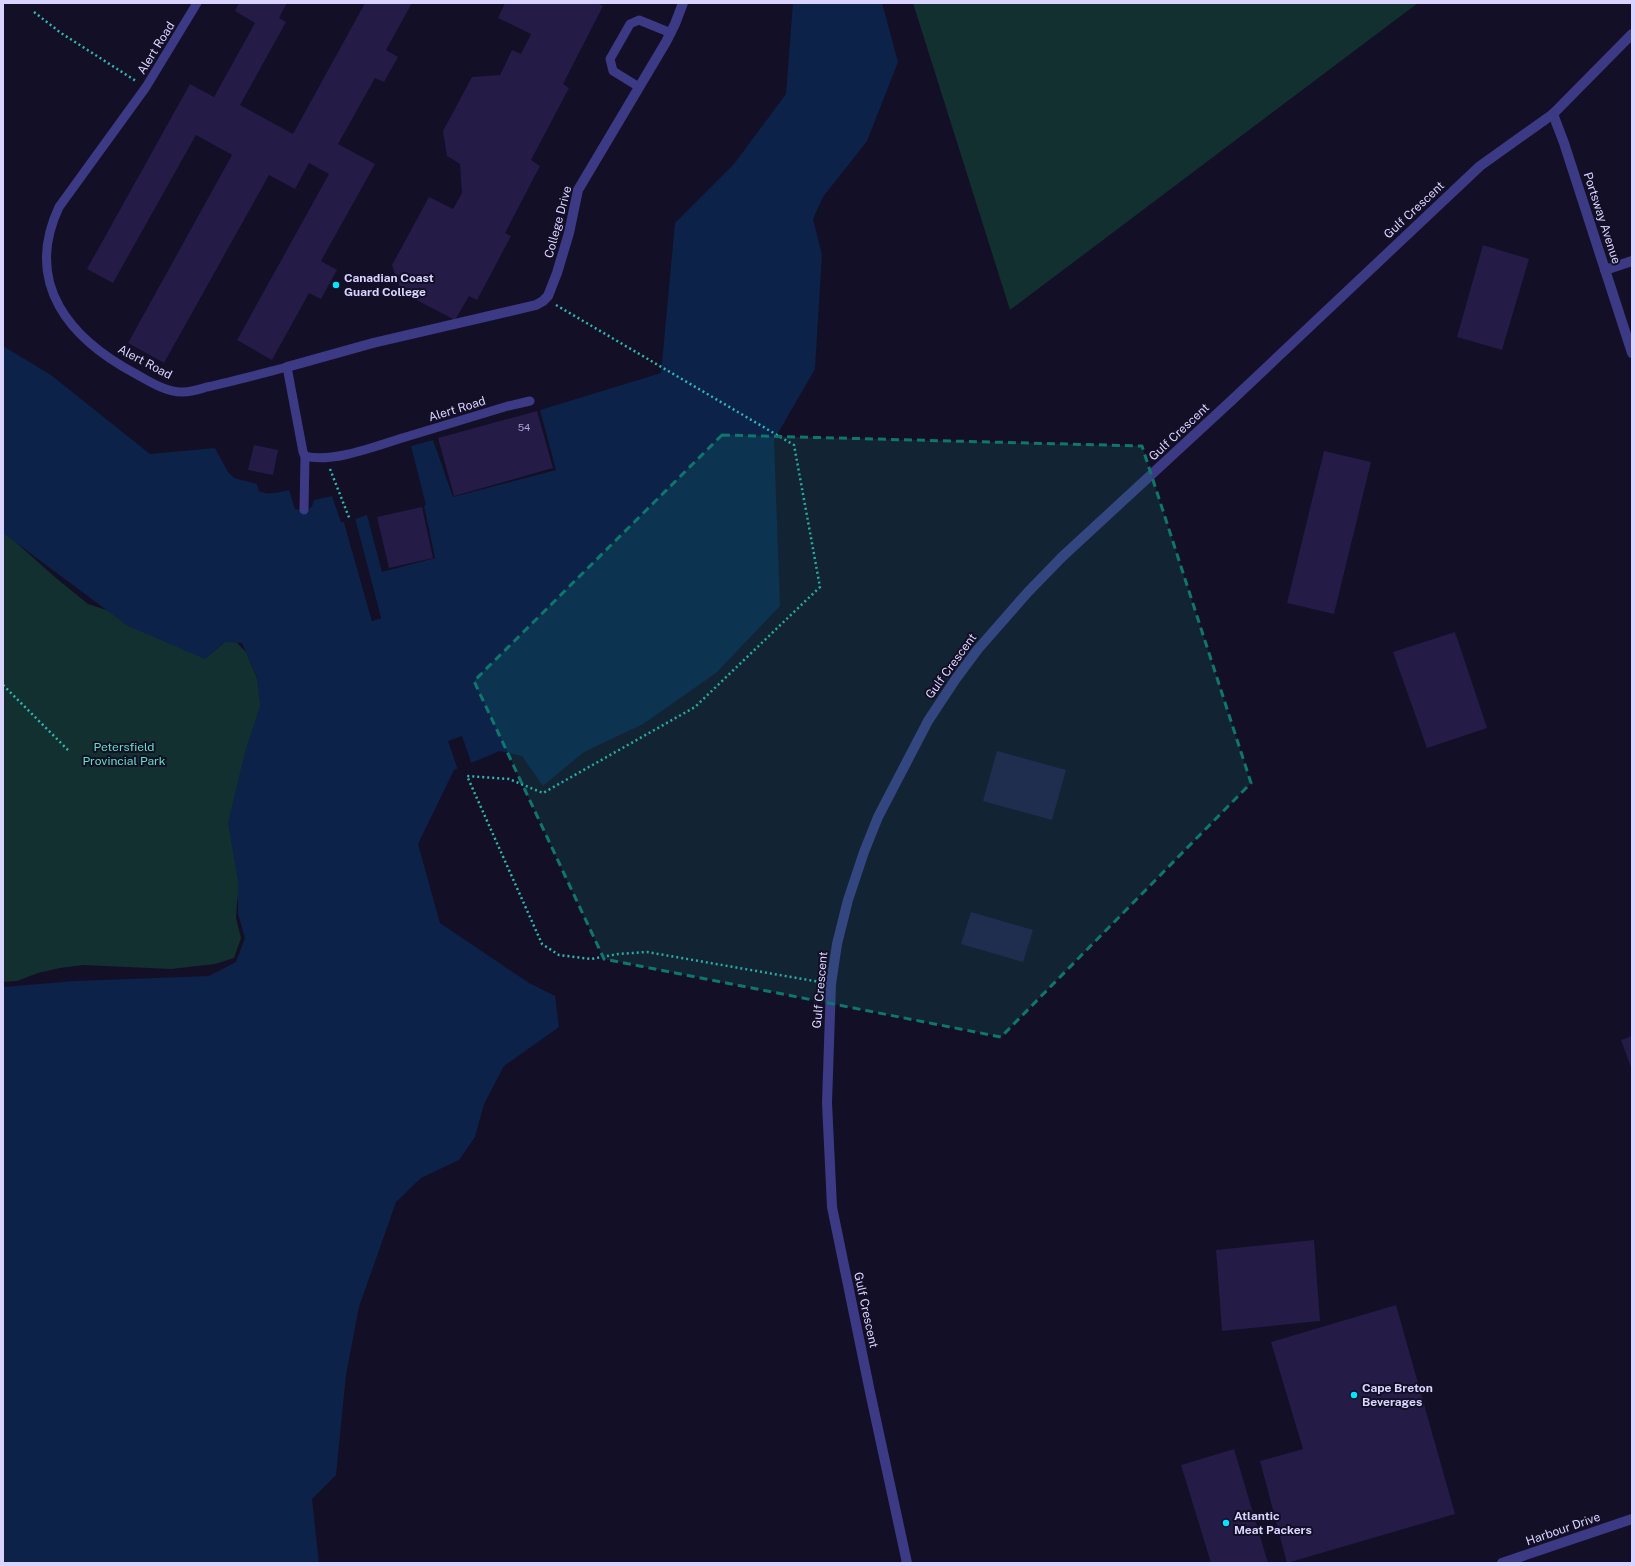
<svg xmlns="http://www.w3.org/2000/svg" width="1635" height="1566" font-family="'Public Sans',sans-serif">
	<rect width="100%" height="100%" fill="#130f26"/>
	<!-- green -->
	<g fill="#12302f">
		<polygon points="913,3 1418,3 1010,310"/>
		<polygon points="3,531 56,578 88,604 137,620 207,657 225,642 236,642 246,652 264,695 237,903 236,918 241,938 234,958 215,964 171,969 83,965 60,968 38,973 17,981 3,982"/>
	</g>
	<!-- water -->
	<path fill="#0c2248" d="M793 3H882L898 62 867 141 823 197 813 219 822 255 815 369 774 440 780 606 716 673 643 724 584 752 543 786 522 756 500 751 454 770 418 844 440 923 529 983 555 996 559 1027 504 1066 484 1104 475 1137 459 1160 421 1178 396 1202 359 1307 346 1375 336 1475 312 1499 319 1563H3V987L75 981 209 976 236 962 245 938 238 914V881L228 823 245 752 260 706 257 678 242 643 225 642 205 659 128 626 3 533V346L51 375 150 454 215 448 228 472 234 478 257 484 259 491C268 496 279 492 289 490L295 509C305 512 312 511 314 500L332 496 341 522H344L372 621 381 618 355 519 367 515 382 572 435 558 424 506 426 505 411 446 433 440 453 497 556 470 540 410 661 373 675 223 734 164 786 94Z"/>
	<!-- pier -->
	<g fill="#130f26">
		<polygon points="355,519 381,618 372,621 344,522 346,521 373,618 379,617 353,520"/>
		<polygon points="462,736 472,765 458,770 448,741"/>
	</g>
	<!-- building -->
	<g fill="#241b47">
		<polygon points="239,3 287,3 279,18 286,22 240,105 293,134 365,3 412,3 386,50 398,57 384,82 375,78 338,144 375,164 321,261 337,270 321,299 309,293 272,360 237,340 329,174 309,163 295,189 269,175 164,363 128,343 232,155 196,135 113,283 87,269 190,84 214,97 255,23 235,11"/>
		<polygon points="505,3 597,3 603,6 563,84 569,88 531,160 540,166 505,233 511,236 477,300 469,296 455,320 401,292 392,265 429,197 453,209 462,193 460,164 447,156 443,131 472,77 500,75 512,50 521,54 531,34 498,18"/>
		<polygon points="1483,245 1529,259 1502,350 1457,337"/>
		<polygon points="537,411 553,468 454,496 438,438"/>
		<polygon points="254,445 278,450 273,475 248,470"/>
		<polygon points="1324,451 1371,462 1334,614 1287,603"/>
		<polygon points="422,507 433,558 389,568 377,517"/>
		<polygon points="1455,632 1487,728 1427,748 1393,652"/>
		<polygon points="997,751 1066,770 1052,820 983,801"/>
		<polygon points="971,912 1033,930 1023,962 961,944"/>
		<polygon points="1632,1036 1632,1070 1621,1040"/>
		<polygon points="1314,1240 1320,1321 1222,1331 1216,1250"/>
		<polygon points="1396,1305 1455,1514 1287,1563 1260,1461 1303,1449 1271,1342"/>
		<polygon points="1234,1449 1268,1563 1211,1563 1181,1465"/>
	</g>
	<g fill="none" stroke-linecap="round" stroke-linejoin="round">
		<!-- path -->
		<g stroke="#2fb8b0" stroke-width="2.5" stroke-dasharray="2 3" stroke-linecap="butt">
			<polyline points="34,12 61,33 136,81"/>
			<polyline points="556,305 794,445 820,587 695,707 543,793 509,779 467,776 542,944 559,955 591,959 618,954 647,952 820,982"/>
			<polyline points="330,469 350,520"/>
			<polyline points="3,685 68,750"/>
		</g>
		<!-- lane -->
		<g stroke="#3d3a85" stroke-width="9">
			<path d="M197 3 146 87 59 207C23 284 70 339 136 374 149 381 167 393 183 392 191 392 200 389 207 387 234 381 260 374 287 367L303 452 305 456C333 464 381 444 409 436 442 426 475 416 508 406L530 401"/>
			<polyline points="639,87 613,71 610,59 630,24 639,20 671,33"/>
			<polyline points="304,510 305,456"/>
		</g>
		<!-- street -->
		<g stroke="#3d3a85" stroke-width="10">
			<polyline points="1553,114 1564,143 1632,353"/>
			<polyline points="1605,270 1632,261"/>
			<polyline points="287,367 373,343 536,305 543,301 548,296 557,273 569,233 578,190 666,42 675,24 683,3"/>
			<polyline points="907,1563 870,1392 832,1207 827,1103 831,984 837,944 848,900 864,852 878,817 928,721 955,680 978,649 1028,592 1062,557 1231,401 1480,166 1553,114 1632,34"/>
			<polyline points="1502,1563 1632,1519"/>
		</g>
	</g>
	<!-- marked area -->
	<path fill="#0f766e" fill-opacity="0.2" stroke="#0f766e" stroke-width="3" stroke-dasharray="8 5" stroke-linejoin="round" d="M722 435 1142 446 1251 783 1001 1037 604 959 474 681Z"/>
	<!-- markers -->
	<g fill="#00e5ff" stroke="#130f26" stroke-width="1.5">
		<circle cx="336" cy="285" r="4"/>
		<circle cx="1354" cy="1395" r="4"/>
		<circle cx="1226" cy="1523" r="4"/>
	</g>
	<g text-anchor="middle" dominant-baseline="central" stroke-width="4" stroke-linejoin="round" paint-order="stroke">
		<!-- number labels -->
		<g font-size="10" fill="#aca6d1">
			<text x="524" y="427">54</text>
		</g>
		<!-- street labels -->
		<g font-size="12" fill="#d9d4ff" stroke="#130f26">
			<text transform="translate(156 48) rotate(-58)">Alert Road</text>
			<text transform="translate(1414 210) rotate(-43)">Gulf Crescent</text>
			<text transform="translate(1602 218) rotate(72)">Portsway Avenue</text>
			<text transform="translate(558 222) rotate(-75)">College Drive</text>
			<text transform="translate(145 362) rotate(28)">Alert Road</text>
			<text transform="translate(457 409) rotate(-17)">Alert Road</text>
			<text transform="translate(1179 432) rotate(-43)">Gulf Crescent</text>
			<text transform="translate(951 666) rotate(-54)">Gulf Crescent</text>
			<text transform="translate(820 990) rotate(-85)">Gulf Crescent</text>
			<text transform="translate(866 1310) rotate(78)">Gulf Crescent</text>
			<text transform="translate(1563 1529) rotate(-19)">Harbour Drive</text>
		</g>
		<!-- poi labels -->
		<g font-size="12" font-weight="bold" fill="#d9d4ff" stroke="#130f26" text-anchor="start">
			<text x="344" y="278">Canadian Coast<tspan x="344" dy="14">Guard College</tspan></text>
			<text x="1362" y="1388">Cape Breton<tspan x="1362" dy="14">Beverages</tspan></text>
			<text x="1234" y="1516">Atlantic<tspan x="1234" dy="14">Meat Packers</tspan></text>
		</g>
		<!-- park labels -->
		<g font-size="12" fill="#5fe0c0" stroke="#130f26">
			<text x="124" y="747">Petersfield<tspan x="124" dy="14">Provincial Park</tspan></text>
		</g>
	</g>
	<!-- border -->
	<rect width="1635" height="1566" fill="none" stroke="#d9d4ff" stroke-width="8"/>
</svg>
